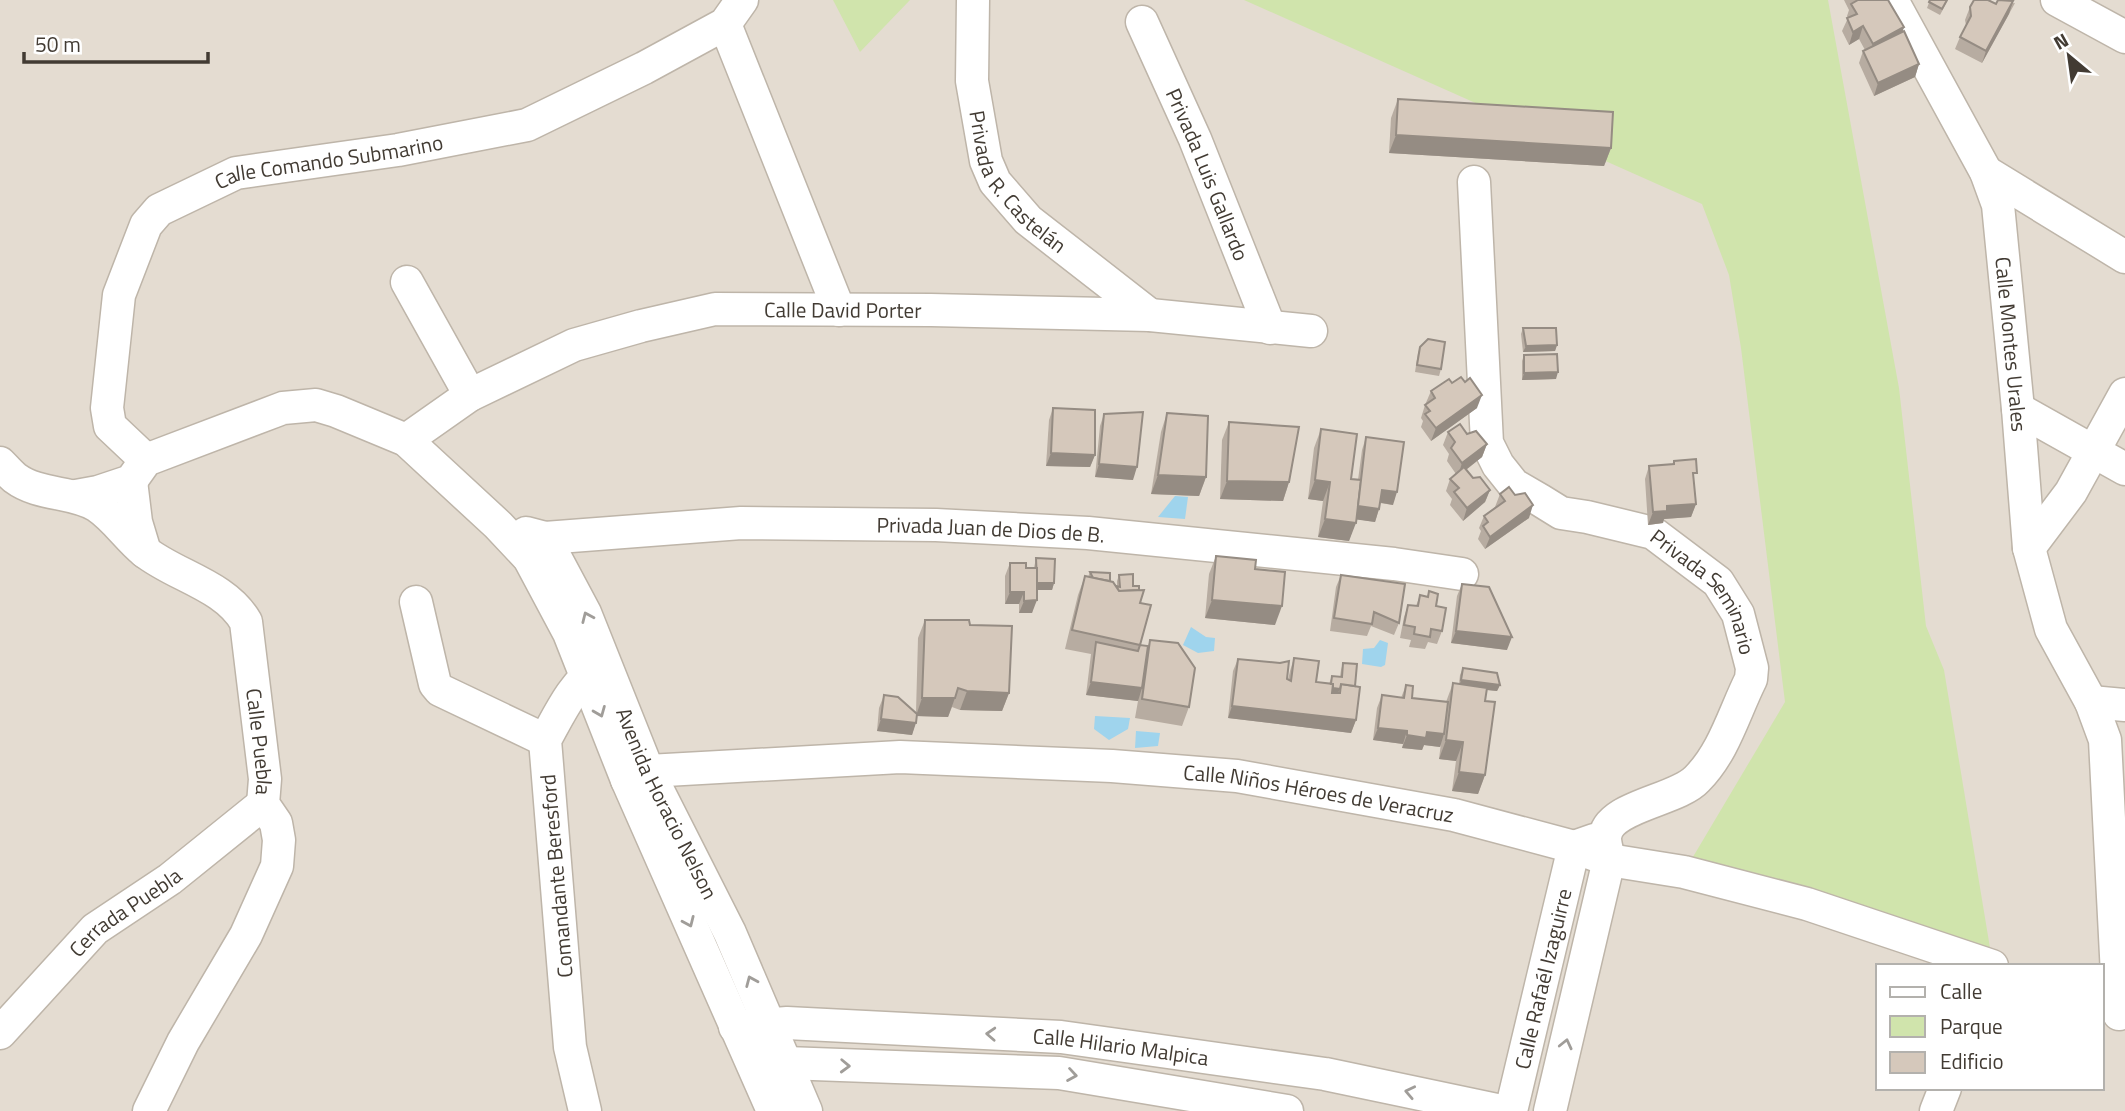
<svg xmlns="http://www.w3.org/2000/svg" width="2125" height="1111" font-family="'Titillium Web',sans-serif">
	<rect width="100%" height="100%" fill="#f1ebe2"/>
	<!-- residential -->
	<path fill="#e4dcd1" fill-rule="evenodd" d="M0 0H2125V1111H0ZM1878 966H2102V1088H1878Z"/>
	<!-- green -->
	<g fill="#d0e4ac">
		<polygon points="833,0 910,0 860,52"/>
		<polygon points="1244,0 1828,0 1899,388 1926,626 1944,670 1993,966 1684,872 1785,702 1741,348 1729,275 1702,204"/>
	</g>
	<!-- water -->
	<g fill="#9fd4ed">
		<polygon points="1175,496 1188,497 1185,519 1158,517"/>
		<polygon points="1191,627 1206,637 1215,638 1214,651 1198,653 1183,645"/>
		<polygon points="1380,640 1388,643 1385,665 1381,667 1362,664 1363,649 1374,648"/>
		<polygon points="1095,716 1130,718 1128,729 1109,740 1094,729"/>
		<polygon points="1136,731 1160,733 1158,746 1135,748"/>
	</g>
	<g fill="none" stroke-linecap="round" stroke-linejoin="round">
		<defs>
			<g id="minor">
				<path id="s1" d="M973 0 972 81 986 161 995 182 1028 220 1150 315"/>
				<path id="s2" d="M1892 0 1986 172 1998 205 2018 409 2029 548 2051 629 2091 702 2105 740 2119 1014"/>
				<polyline points="2057,0 2125,37"/>
				<path id="s3" d="M1142 22 1195 139 1270 328"/>
				<polyline points="725,24 839,310"/>
				<polyline points="1986,172 2125,257"/>
				<path id="s4" d="M1474 182 1487 443 1498 465 1514 485 1540 500 1561 513 1587 517 1653 533 1718 582 1738 614 1752 668 1751 679C1734 713 1724 752 1697 779 1677 801 1606 806 1605 838 1605 845 1608 853 1609 860L1550 1111"/>
				<polyline points="407,282 470,395"/>
				<polyline points="2018,409 2125,469"/>
				<path id="s5" d="M406 440 470 395 574 345 641 326 715 309 931 310 1150 315 1311 331"/>
				<path id="s6" d="M146 460 110 426 107 408 119 295 146 225 159 210 236 173 398 150 527 125 644 68 725 24 742 0"/>
				<path id="s7" d="M0 463C5 468 10 474 15 478 39 496 73 491 97 506 115 518 128 538 144 551 175 576 225 585 246 622L265 779 263 804 276 823 279 840 277 866 246 935 183 1042 149 1111"/>
				<polyline points="131,481 136,522 145,552"/>
				<polyline points="76,496 98,492 131,481 146,460 283,408 316,405 336,411 406,440 498,525 529,558 569,633 627,780 773,1111"/>
				<path id="s8" d="M526 533 545 538 585 613 648 771 730 933 806 1111"/>
				<polyline points="2029,548 2071,492 2125,394"/>
				<path id="s9" d="M529 558 545 538 741 523 936 525 1088 533 1394 564 1462 574"/>
				<polyline points="416,602 435,684 440,690 545,740"/>
				<polyline points="2091,702 2125,705"/>
				<path id="s10" d="M627 780 648 771 900 757 1112 766 1237 776 1454 815 1574 847 1609 860 1684 872 1807 904 1992 966"/>
				<path id="s11" d="M735 1027 787 1023 1061 1037 1325 1074 1501 1111"/>
				<path id="s12" d="M0 1033 95 929 170 879 263 804"/>
				<polyline points="768,1065 786,1063 1059,1073 1287,1111"/>
				<path d="M585 1111 570 1047 545 740C559 715 573 683 598 668"/>
				<path id="s13" d="M1511 1111 1574 847 1594 840"/>
				<polyline points="1936,1111 1945,1088"/>
			</g>
		</defs>
		<!-- minor casing -->
		<use href="#minor" stroke="#beb5a9" stroke-width="35"/>
		<!-- minor -->
		<use href="#minor" stroke="#fff" stroke-width="32"/>
	</g>
	<!-- wall -->
	<g fill="#b7aca1">
		<polygon points="1844,0 1888,0 1904,27 1902,32 1919,64 1915,77 1874,96 1859,63 1863,51 1865,50 1859,39 1849,45 1842,31 1848,18 1847,16 1849,10"/>
		<polygon points="1930,0 1948,0 1940,15 1927,8"/>
		<polygon points="2015,3 1982,63 1955,49 1960,37 1966,25 1965,20 1970,7"/>
		<polygon points="1398,99 1611,148 1604,166 1389,153 1391,118"/>
		<polygon points="1523,328 1557,345 1555,351 1523,352 1521,334"/>
		<polygon points="1420,347 1441,369 1439,376 1415,372 1418,353"/>
		<polygon points="1524,355 1556,379 1522,380 1522,361"/>
		<polygon points="1452,383 1477,408 1431,441 1421,427 1423,421 1421,418 1425,405 1431,391"/>
		<polygon points="1053,408 1095,455 1090,467 1046,466 1049,420"/>
		<polygon points="1167,413 1206,477 1199,496 1151,494 1161,432"/>
		<polygon points="1104,414 1133,480 1095,477 1100,426"/>
		<polygon points="1229,422 1289,482 1283,501 1220,499 1222,440"/>
		<polygon points="1321,429 1351,479 1358,480 1362,450 1366,437 1393,505 1380,503 1379,509 1375,522 1356,519 1349,541 1318,537 1323,501 1308,499 1314,448"/>
		<polygon points="1448,432 1467,434 1487,444 1482,457 1466,470 1473,478 1490,490 1485,502 1463,521 1450,505 1452,499 1446,491 1450,479 1456,474 1447,461 1449,454 1443,445"/>
		<polygon points="1674,461 1694,482 1696,504 1691,517 1664,519 1663,523 1648,525 1645,479 1649,466 1672,464"/>
		<polygon points="1500,494 1529,518 1485,549 1478,539 1481,531 1479,528 1484,516 1495,507"/>
		<polygon points="1216,556 1275,625 1205,618 1209,574"/>
		<polygon points="1036,558 1054,583 1052,590 1037,590 1032,613 1019,613 1019,604 1005,604 1005,576 1010,563 1026,568 1034,568"/>
		<polygon points="1090,572 1117,586 1117,581 1119,575 1133,586 1140,603 1140,645 1148,646 1150,640 1189,707 1182,726 1135,718 1138,701 1086,695 1091,654 1065,649 1078,595 1085,576 1088,577"/>
		<polygon points="1341,575 1399,623 1394,635 1371,626 1367,636 1330,631 1336,587"/>
		<polygon points="1462,584 1507,650 1451,643 1457,596"/>
		<polygon points="1429,591 1436,606 1442,631 1437,644 1428,642 1425,649 1409,647 1411,640 1400,638 1404,617 1408,605 1416,606 1420,595 1427,597"/>
		<polygon points="925,620 970,625 1009,693 1002,711 960,710 952,707 948,717 917,716 912,735 877,731 879,708 884,695 916,712 918,638"/>
		<polygon points="1294,658 1316,682 1329,684 1332,676 1340,677 1341,670 1343,663 1355,686 1356,720 1351,733 1228,718 1233,671 1238,659 1288,680 1290,671"/>
		<polygon points="1463,668 1500,685 1497,691 1487,690 1485,701 1485,775 1478,794 1452,791 1456,761 1439,759 1441,743 1440,747 1424,745 1422,750 1402,748 1403,744 1373,740 1377,708 1382,695 1401,698 1406,685 1412,698 1446,702 1453,683 1459,684 1460,675"/>
	</g>
	<!-- shaded-wall -->
	<g fill="#958c83">
		<polygon points="2013,1 2009,14 1982,63 1986,51"/>
		<polygon points="1863,26 1859,39 1849,45 1853,32"/>
		<polygon points="1904,27 1900,40 1868,57 1873,44"/>
		<polygon points="1919,64 1915,77 1874,96 1878,83"/>
		<polygon points="1396,135 1611,148 1604,166 1389,153"/>
		<polygon points="1557,345 1555,351 1523,352 1526,346"/>
		<polygon points="1558,372 1556,379 1522,380 1524,373"/>
		<polygon points="1482,395 1477,408 1431,441 1436,428"/>
		<polygon points="1487,444 1482,457 1458,476 1462,463"/>
		<polygon points="1051,453 1095,455 1090,467 1046,466"/>
		<polygon points="1099,464 1137,467 1133,480 1095,477"/>
		<polygon points="1158,475 1206,477 1199,496 1151,494"/>
		<polygon points="1315,480 1330,482 1323,501 1308,499"/>
		<polygon points="1227,481 1289,482 1283,501 1220,499"/>
		<polygon points="1382,490 1397,492 1393,505 1377,502"/>
		<polygon points="1490,490 1485,502 1463,521 1467,508"/>
		<polygon points="1696,504 1691,517 1664,519 1663,523 1648,525 1653,512 1667,506"/>
		<polygon points="1533,505 1529,518 1485,549 1490,537"/>
		<polygon points="1357,506 1379,509 1375,522 1353,519"/>
		<polygon points="1325,519 1356,523 1349,541 1318,537"/>
		<polygon points="1036,583 1054,583 1052,590 1034,590"/>
		<polygon points="1010,592 1024,592 1019,604 1005,604"/>
		<polygon points="1037,600 1032,613 1019,613 1024,601"/>
		<polygon points="1212,600 1282,606 1275,625 1205,618"/>
		<polygon points="1456,631 1512,637 1507,650 1451,643"/>
		<polygon points="1461,680 1500,685 1497,691 1459,687"/>
		<polygon points="1091,682 1142,688 1138,701 1086,695"/>
		<polygon points="1331,688 1340,689 1337,695 1328,694"/>
		<polygon points="967,691 1009,693 1002,711 960,710"/>
		<polygon points="922,698 955,698 948,717 916,716"/>
		<polygon points="1232,706 1356,720 1351,733 1228,718"/>
		<polygon points="881,719 916,723 912,735 877,731"/>
		<polygon points="1378,728 1407,731 1403,744 1373,740"/>
		<polygon points="1427,732 1444,734 1440,747 1424,745 1422,750 1402,748 1407,735"/>
		<polygon points="1446,740 1463,742 1456,761 1439,759"/>
		<polygon points="1459,772 1485,775 1478,794 1452,791"/>
	</g>
	<!-- building -->
	<g fill="#d5c8bb" stroke="#958c83" stroke-width="2">
		<polygon points="1858,0 1888,0 1904,27 1873,44 1863,26 1853,32 1847,18 1857,14 1851,4"/>
		<polygon points="1930,0 1947,0 1942,9 1929,2"/>
		<polygon points="1974,0 1988,0 1996,4 1998,0 2013,1 1986,51 1960,37 1971,16 1970,7"/>
		<polygon points="1904,31 1919,64 1878,83 1863,51"/>
		<polygon points="1398,99 1613,112 1611,148 1396,135"/>
		<polygon points="1523,328 1556,328 1557,345 1526,346"/>
		<polygon points="1428,339 1445,342 1441,369 1417,365 1420,347"/>
		<polygon points="1557,354 1558,372 1524,373 1524,355"/>
		<polygon points="1461,377 1465,382 1470,378 1482,395 1436,428 1425,414 1430,411 1425,405 1435,398 1431,391 1449,379 1452,383"/>
		<polygon points="1053,408 1095,410 1095,455 1051,453"/>
		<polygon points="1143,412 1137,467 1099,464 1104,414"/>
		<polygon points="1167,413 1208,416 1206,477 1158,475"/>
		<polygon points="1229,422 1299,427 1289,482 1227,481"/>
		<polygon points="1460,424 1467,434 1476,431 1487,444 1462,463 1451,448 1455,442 1448,432"/>
		<polygon points="1321,429 1357,434 1351,479 1361,480 1356,523 1325,519 1330,482 1315,480"/>
		<polygon points="1366,437 1404,442 1397,492 1382,490 1379,509 1358,506"/>
		<polygon points="1696,459 1697,473 1693,473 1696,504 1667,506 1667,511 1653,512 1649,466 1674,464 1674,461"/>
		<polygon points="1464,467 1473,478 1480,477 1490,490 1467,508 1454,492 1459,488 1450,479"/>
		<polygon points="1509,487 1515,495 1525,493 1533,505 1490,537 1483,526 1488,522 1484,516 1505,501 1500,494"/>
		<polygon points="1216,556 1256,560 1255,569 1285,572 1282,606 1212,600"/>
		<polygon points="1036,558 1055,559 1054,583 1037,583"/>
		<polygon points="1010,563 1026,563 1026,568 1037,568 1037,600 1024,601 1024,592 1010,592"/>
		<polygon points="1090,572 1110,573 1110,581 1093,578"/>
		<polygon points="1133,574 1133,586 1139,586 1139,590 1119,591 1116,586 1120,587 1119,575"/>
		<polygon points="1341,575 1405,584 1399,623 1374,612 1372,624 1334,618"/>
		<polygon points="1085,576 1113,582 1119,591 1144,590 1140,603 1151,605 1140,645 1072,630"/>
		<polygon points="1462,584 1489,587 1512,637 1456,631"/>
		<polygon points="1429,591 1438,594 1436,606 1446,608 1442,631 1431,629 1430,637 1414,634 1415,627 1404,625 1408,605 1418,606 1420,595 1428,597"/>
		<polygon points="925,620 969,620 970,625 1012,626 1009,693 967,691 958,688 955,698 922,698"/>
		<polygon points="1150,640 1178,643 1195,668 1189,707 1142,699"/>
		<polygon points="1096,642 1138,651 1140,645 1148,646 1142,688 1091,682"/>
		<polygon points="1294,658 1319,661 1316,682 1333,684 1332,693 1340,693 1341,684 1360,687 1356,720 1232,706 1238,659 1280,663 1289,661 1287,679 1291,681"/>
		<polygon points="1343,663 1357,664 1355,686 1341,684 1340,689 1333,688 1333,684 1331,684 1332,676 1342,677"/>
		<polygon points="1463,668 1497,673 1500,685 1461,680"/>
		<polygon points="1453,683 1487,688 1485,701 1495,702 1485,775 1459,772 1463,742 1446,740"/>
		<polygon points="1406,685 1413,686 1412,698 1448,702 1444,734 1427,732 1426,738 1407,735 1407,731 1378,728 1382,695 1404,698"/>
		<polygon points="884,695 898,697 917,714 916,723 881,719"/>
	</g>
	<!-- one-way arrows -->
	<defs><path id="oneway-chevron" d="M-2-3.5L2.5 0L-2 3.5" fill="none" stroke-width="1.6" stroke-linecap="round" stroke-linejoin="round" transform="scale(1.75)"/></defs>
	<g stroke="#a09d99">
		<use href="#oneway-chevron" transform="translate(587 617) rotate(-114)"/>
		<use href="#oneway-chevron" transform="translate(600 712) rotate(68)"/>
		<use href="#oneway-chevron" transform="translate(689 922) rotate(66)"/>
		<use href="#oneway-chevron" transform="translate(751 981) rotate(-113)"/>
		<use href="#oneway-chevron" transform="translate(991 1034) rotate(-177)"/>
		<use href="#oneway-chevron" transform="translate(1566 1044) rotate(-77)"/>
		<use href="#oneway-chevron" transform="translate(845 1066) rotate(2)"/>
		<use href="#oneway-chevron" transform="translate(1072 1075) rotate(9)"/>
		<use href="#oneway-chevron" transform="translate(1410 1092) rotate(-168)"/>
	</g>
	<g text-anchor="middle" dominant-baseline="central" stroke-width="5" stroke-linejoin="round" paint-order="stroke">
		<!-- street labels -->
		<g font-size="21" fill="#423b33" stroke="#fff">
			<text stroke="none"><textPath href="#s6" startOffset="455">Calle Comando Submarino</textPath></text>
			<text stroke="none"><textPath href="#s3" startOffset="166">Privada Luis Gallardo</textPath></text>
			<text stroke="none"><textPath href="#s1" startOffset="196">Privada R. Castelán</textPath></text>
			<text stroke="none"><textPath href="#s5" startOffset="467">Calle David Porter</textPath></text>
			<text stroke="none"><textPath href="#s2" startOffset="371">Calle Montes Urales</textPath></text>
			<text stroke="none"><textPath href="#s9" startOffset="472">Privada Juan de Dios de B.</textPath></text>
			<text stroke="none"><textPath href="#s4" startOffset="541">Privada Seminario</textPath></text>
			<text stroke="none"><textPath href="#s7" startOffset="420">Calle Puebla</textPath></text>
			<text stroke="none"><textPath href="#s10" startOffset="696">Calle Niños Héroes de Veracruz</textPath></text>
			<text stroke="none"><textPath href="#s8" startOffset="312">Avenida Horacio Nelson</textPath></text>
			<text transform="translate(556 876) rotate(-95)">Comandante Beresford</text>
			<text stroke="none"><textPath href="#s12" startOffset="175">Cerrada Puebla</textPath></text>
			<text stroke="none"><textPath href="#s13" startOffset="136">Calle Rafaél Izaguirre</textPath></text>
			<text stroke="none"><textPath href="#s11" startOffset="387">Calle Hilario Malpica</textPath></text>
		</g>
	</g>
	<!-- legend -->
	<rect x="1876" y="964" width="228" height="126" fill="#ffffff" stroke="#b3b1ad" stroke-width="2"/>
	<rect x="1890" y="987" width="35" height="10" fill="#ffffff" stroke="#b3b1ad" stroke-width="2"/>
	<text x="1940" y="999" font-size="21" fill="#423b33">Calle</text>
	<rect x="1890" y="1016" width="35" height="21" fill="#d0e4ac" stroke="#b3b1ad" stroke-width="2"/>
	<text x="1940" y="1034" font-size="21" fill="#423b33">Parque</text>
	<rect x="1890" y="1052" width="35" height="21" fill="#d5c8bb" stroke="#b3b1ad" stroke-width="2"/>
	<text x="1940" y="1069" font-size="21" fill="#423b33">Edificio</text>
	<!-- north arrow -->
	<g transform="translate(2069 56) rotate(331)" stroke="#ffffff" stroke-width="5" paint-order="stroke">
	<path d="M0-5L12 26L0 18L-12 26Z" fill="#423b33"/>
	<text y="-10" font-size="19" font-weight="bold" text-anchor="middle" fill="#423b33">N</text>
	</g>
	<!-- scale -->
	<path d="M24 52v10h184v-10" fill="none" stroke="#423b33" stroke-width="3.5"/>
	<text x="35" y="52" font-size="21" fill="#423b33" stroke="#ffffff" stroke-width="5" paint-order="stroke">50 m</text>
</svg>
